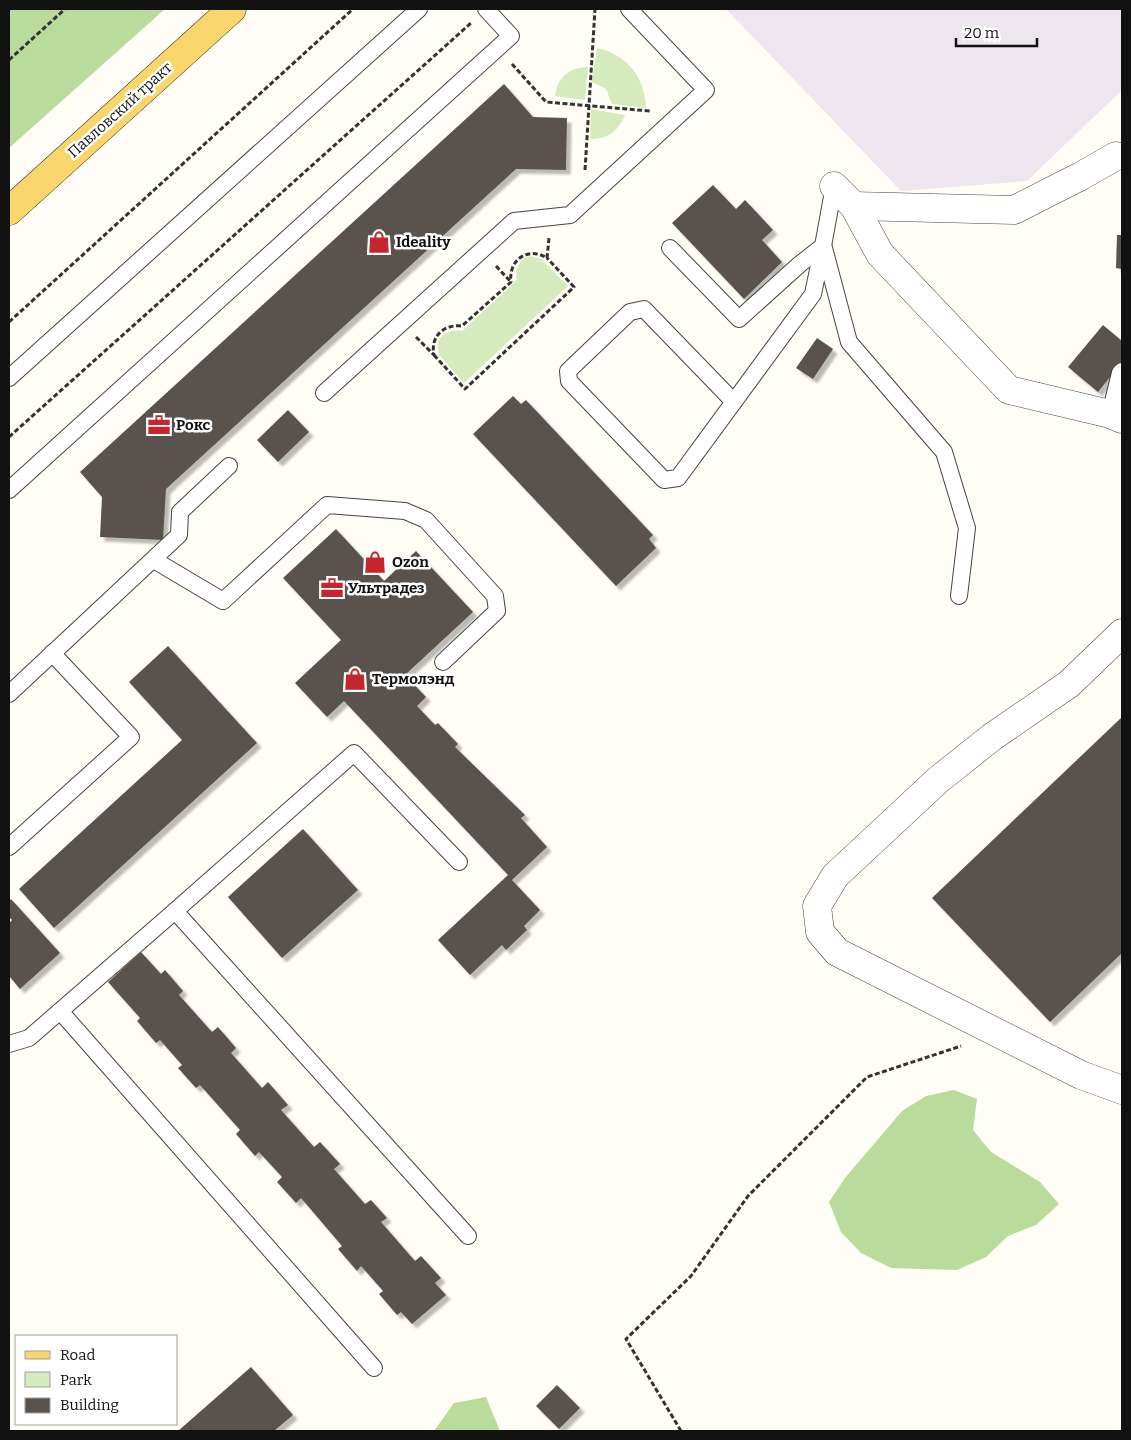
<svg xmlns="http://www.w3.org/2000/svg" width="1131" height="1440" font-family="Bitter,serif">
	<defs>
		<filter id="shadow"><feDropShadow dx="4.5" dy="4.5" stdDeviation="1" flood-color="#0004"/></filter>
	</defs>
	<rect width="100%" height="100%" fill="#fffdf5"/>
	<!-- industrial -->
	<polygon fill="#eee6ef" points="726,9 1122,9 1122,90 1027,181 901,191"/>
	<!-- green -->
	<g fill="#d5ebbd">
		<path d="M597 48C628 55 645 78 646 108L612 104 606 89 592 82Z"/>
		<path d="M588 67 585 100 555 96C557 78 569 67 588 67Z"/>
		<path d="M591 109 625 115C619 130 607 140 590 139Z"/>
		<path d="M531 256 541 259 568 286 464 383 440 356C432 339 446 328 462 331L517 280C514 268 519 259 531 256Z"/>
	</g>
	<!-- forest -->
	<g fill="#b9dc9c">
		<polygon points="9,9 165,9 9,148"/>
		<polygon points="954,1090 977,1099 973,1130 991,1152 1040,1182 1059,1204 1036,1225 1008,1236 986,1257 957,1270 891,1268 861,1253 841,1232 829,1202 845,1178 902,1111 926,1096"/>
		<polygon points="486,1397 500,1431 434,1431 454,1403"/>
	</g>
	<!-- building -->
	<g fill="#5a524d" filter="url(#shadow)">
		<polygon points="504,84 533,117 567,118 566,170 516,169 166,489 163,540 100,537 102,497 80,472"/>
		<polygon points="713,185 736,209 745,200 773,230 762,240 782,262 744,299 672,223"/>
		<polygon points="1117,235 1122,235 1122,269 1116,268"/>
		<polygon points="1103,325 1122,341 1122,362 1098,392 1068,367"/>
		<polygon points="817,338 833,349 813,379 796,368"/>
		<polygon points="513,396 521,404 526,400 653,535 649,539 656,548 616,586 473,434"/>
		<polygon points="288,410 309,432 278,462 257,440"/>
		<polygon points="336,529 384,581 416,551 473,612 405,675 426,697 417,706 435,725 438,723 458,744 455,747 525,815 521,818 547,847 512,880 540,910 524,926 527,930 506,950 502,945 470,975 438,940 508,875 344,701 327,717 295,683 341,640 283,578"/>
		<polygon points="168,646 257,743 54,928 19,889 182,740 129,682"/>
		<polygon points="1122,717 1122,953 1050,1022 932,898"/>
		<polygon points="303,829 358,890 282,958 228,897"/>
		<polygon points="11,899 60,953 20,989 9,976 9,923 12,920 9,917 9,901"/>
		<polygon points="141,952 161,974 165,970 183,991 179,995 212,1032 218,1027 236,1048 231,1053 262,1088 268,1082 288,1105 281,1110 314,1147 320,1142 340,1164 334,1169 365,1204 371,1200 387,1218 381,1222 415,1261 421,1256 441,1278 435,1283 446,1295 412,1324 401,1312 397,1315 379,1294 383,1291 361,1266 357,1271 338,1249 342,1246 301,1198 296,1203 277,1182 282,1177 259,1152 255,1156 236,1134 240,1130 200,1085 196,1088 178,1068 182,1065 160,1040 156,1043 137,1021 140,1018 108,982"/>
		<polygon points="251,1367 293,1415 274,1431 178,1431"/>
		<polygon points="557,1385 580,1408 559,1429 536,1406"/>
	</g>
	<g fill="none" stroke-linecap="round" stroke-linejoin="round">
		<defs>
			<g id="service">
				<polyline points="670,248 739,319 800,264 823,246 834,186"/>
				<polyline points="824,248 849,342 944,452 967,528 959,596"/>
				<polyline points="9,378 419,9"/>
				<polyline points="324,393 514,221 570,215 706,90 629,9"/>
				<polyline points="734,402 644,309 630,312 568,371 569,381 664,480 678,478 813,294 823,246"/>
				<polyline points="1110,414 1120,373 1122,371"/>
				<polyline points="9,490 511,36 486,9"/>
				<polyline points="154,560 223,601 327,505 405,511 426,520 495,596 497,611 443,662"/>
				<polyline points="9,694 179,535 180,512 229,466"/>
				<polyline points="9,847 131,737 52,653"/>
				<polyline points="175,911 354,753 459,862"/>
				<polyline points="60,1011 374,1368"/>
				<polyline points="9,1044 29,1038 175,911 468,1236"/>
			</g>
			<g id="minor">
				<polyline points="834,186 854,206 880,254 1009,390 1110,414 1122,419"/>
				<polyline points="854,206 1014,210 1081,176 1116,156"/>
				<polyline points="1122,633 1069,684 992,737 938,780 835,876 817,906 820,932 837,952 1081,1075 1122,1090"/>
			</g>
			<polyline id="primary" points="9,211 232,9"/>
		</defs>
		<!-- service casing -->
		<use href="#service" stroke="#444" stroke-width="18"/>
		<!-- minor casing -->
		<use href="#minor" stroke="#444" stroke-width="29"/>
		<!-- primary casing -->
		<use href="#primary" stroke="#222" stroke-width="29"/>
		<!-- path -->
		<g stroke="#333" stroke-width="3" stroke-dasharray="5 2.5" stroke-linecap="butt">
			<polyline points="9,60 65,9"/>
			<polyline points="512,64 546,102 650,111"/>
			<polyline points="585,170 595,9"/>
			<polyline points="496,266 511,282"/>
			<polyline points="9,322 353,9"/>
			<path d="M416 337 434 355C430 336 444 324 462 326L511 282C508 260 528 246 547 258L549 238"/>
			<polyline points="434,355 465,389 574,287 547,258"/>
			<polyline points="9,437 471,23"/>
			<polyline points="681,1431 626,1339 691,1276 748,1196 867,1077 961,1046"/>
		</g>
		<!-- service -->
		<use href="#service" stroke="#fff" stroke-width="16"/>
		<!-- minor -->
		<use href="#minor" stroke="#fff" stroke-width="28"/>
		<!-- primary -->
		<use href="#primary" stroke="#f9d66b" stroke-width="28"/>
	</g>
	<!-- icons -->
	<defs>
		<symbol id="shop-bare" viewBox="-9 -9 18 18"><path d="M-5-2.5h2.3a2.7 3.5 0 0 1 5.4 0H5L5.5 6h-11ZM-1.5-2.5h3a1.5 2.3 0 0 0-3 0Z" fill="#c4262e" stroke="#fff" stroke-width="2.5" paint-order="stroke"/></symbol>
		<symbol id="office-bare" viewBox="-9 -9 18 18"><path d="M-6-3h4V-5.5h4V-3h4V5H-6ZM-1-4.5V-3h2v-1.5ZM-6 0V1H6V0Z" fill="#c4262e" stroke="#fff" stroke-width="2.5" paint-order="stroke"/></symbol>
	</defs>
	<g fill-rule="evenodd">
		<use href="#shop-bare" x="363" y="226" width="32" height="32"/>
		<use href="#office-bare" x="143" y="409" width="32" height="32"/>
		<use href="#shop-bare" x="359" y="546" width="32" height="32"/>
		<use href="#office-bare" x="316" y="572" width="32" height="32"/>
		<use href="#shop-bare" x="339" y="663" width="32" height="32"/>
	</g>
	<g text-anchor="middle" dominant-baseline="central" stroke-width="5" stroke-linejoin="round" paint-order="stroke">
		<!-- street labels -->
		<g font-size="15" fill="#111" stroke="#fff">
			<text transform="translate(120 110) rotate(-42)">Павловский тракт</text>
		</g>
		<!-- poi labels -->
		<g font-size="15" font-weight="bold" fill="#111" stroke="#fff" text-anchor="start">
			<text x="396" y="242">Ideality</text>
			<text x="176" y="425">Рокс</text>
			<text x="392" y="562">Ozon</text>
			<text x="348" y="588">Ультрадез</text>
			<text x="372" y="679">Термолэнд</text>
		</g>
	</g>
	<!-- border -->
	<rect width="1131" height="1440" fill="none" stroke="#111111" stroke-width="20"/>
	<!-- legend -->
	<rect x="15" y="1335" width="162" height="90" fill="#ffffff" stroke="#a0a0a0"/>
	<rect x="25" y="1351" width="25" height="8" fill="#f9d66b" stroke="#a0a0a0"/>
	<text x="60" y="1360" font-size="15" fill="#111111">Road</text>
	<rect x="25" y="1372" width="25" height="15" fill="#d5ebbd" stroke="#a0a0a0"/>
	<text x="60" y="1385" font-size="15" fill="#111111">Park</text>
	<rect x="25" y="1398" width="25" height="15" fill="#5a524d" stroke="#a0a0a0"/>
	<text x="60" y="1410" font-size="15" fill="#111111">Building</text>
	<!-- scale -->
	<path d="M956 38v8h81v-8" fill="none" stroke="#111111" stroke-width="2.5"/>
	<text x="964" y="38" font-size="15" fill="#111111" stroke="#ffffff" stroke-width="4" paint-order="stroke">20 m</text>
</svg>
